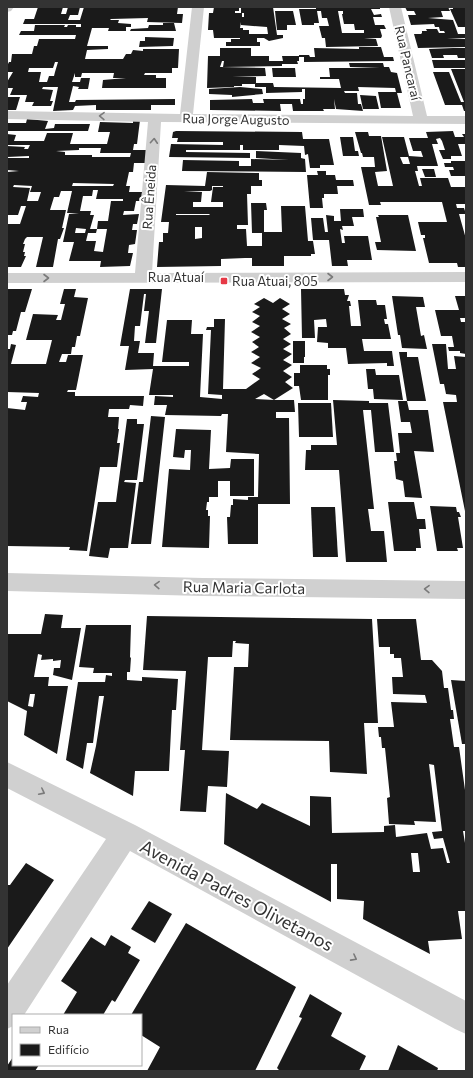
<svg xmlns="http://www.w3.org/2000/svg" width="473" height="1078" font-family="Commissioner,sans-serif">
	<rect width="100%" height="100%" fill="#fff"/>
	<!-- building -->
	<g fill="#1a1a1a" fill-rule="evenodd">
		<path d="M38 7H63L61 14H66L68 7H80L78 15H70L68 20H80L84 7H178L177 14H158H183L182 23 147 22 148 18 111 19 110 20H119L118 23 131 24V27H126V31H108L109 28H92L87 46H108V49L87 50 85 59H123L126 54H131L133 50 143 51V49H179L178 68H172V73H145L144 75H156V78H166V88H102L103 80 126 78H113L114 73H82L81 77H75V73L72 82H80L81 78H90L88 89H78L79 87 73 86 69 102H75L76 100 175 99V105H151V110H96V105L75 106 73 110 53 111 58 87H43L42 89 53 90 50 101H53L51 106H32L34 102H25L27 95H10L13 88H7V82L13 72H7V66L9 62H11L12 54H32L34 46H37L39 39H75L76 35H19L21 31H34L35 25H65L64 27H67L68 25H76V27H81V24H23L25 19H34ZM55 62H58L55 72 66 73 55 72 54 76H49L47 82H39L41 72H28L29 68H53Z"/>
		<path d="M214 7H239V11H235V13H242V17H244V13H241V7H273L277 35H283V38L269 41 264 38H257V42H260V46H226V42H231V39H240V38H214L213 30H208L209 13H213ZM241 22V25L267 27 268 34H249V30H243V28H240Z"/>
		<path d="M316 7 380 8V9H371L374 15 381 14 382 17H373L375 25H384L386 29H380L382 36 381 38H364L376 39 378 46 326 47 325 38H357H322L319 26H329L327 18H322L321 11H317L319 23H314V25H302L299 9H316ZM338 11H343V14H342L344 24H354L355 30H364V33H342Z"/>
		<polygon points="405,7 448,7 450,11 441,11 443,17 428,18 453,20 458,34 466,34 466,38 447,39 466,39 466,47 418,48 414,34 421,34 422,33 422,31 427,31 426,29 437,29 439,33 445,33 444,31 440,31 439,27 435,27 434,24 411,25 408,15 416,15 414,11 407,11"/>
		<polygon points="453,7 466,8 466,27 458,27 450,9 453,9"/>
		<polygon points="275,11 293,11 296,25 287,25 287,30 277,30"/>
		<polygon points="163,23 174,23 176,31 130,31 131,29 148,28 149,25 163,25"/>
		<polygon points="145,37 174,38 173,46 139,47 140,41 145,41"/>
		<polygon points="359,47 381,47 384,57 393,57 394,61 304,62 304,57 299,57 299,61 297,61 298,64 282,64 282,66 223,67 224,61 222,61 220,67 265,68 266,76 232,77 256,77 256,83 273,83 274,87 341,88 339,79 320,79 320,77 330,77 329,68 380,68 350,67 349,63 383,63 384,67 389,67 391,72 397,73 402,93 397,93 401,108 381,108 378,92 396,92 395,88 358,87 359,91 344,91 345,93 357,93 358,104 361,104 363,111 336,109 334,99 335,109 323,109 324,111 293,111 292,104 280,104 281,111 210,110 210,100 252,99 253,103 264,103 263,99 300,99 301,104 303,104 303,99 305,99 305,89 302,89 302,92 266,93 266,87 255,87 255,84 242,84 242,86 234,86 234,87 207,88 208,56 220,56 220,48 251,48 251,56 269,56 269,61 283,61 282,56 299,56 299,55 309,55 310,57 315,57 314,48 359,49"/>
		<polygon points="453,48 465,48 466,58 458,58 457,55 443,55 444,58 432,58 429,49"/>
		<polygon points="432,60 466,60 466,68 434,68"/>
		<polygon points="272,68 295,68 296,77 273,77"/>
		<polygon points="451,69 466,69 466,111 464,111 462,105 445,105 433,72 449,72 461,102 464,102"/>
		<polygon points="240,87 262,89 263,94 232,97 232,95 209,94 209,89"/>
		<polygon points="360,95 376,96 379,109 363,109"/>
		<polygon points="7,97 20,97 16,110 7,110"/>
		<polygon points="27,119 48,121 45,129 54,128 55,124 90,124 88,131 7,131 7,123 26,123"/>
		<path d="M133 120H140L137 144H134L133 150H148L146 163H134L133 172H129L126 186H130L129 192H142L141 201H136L134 211H124L123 215 139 214 137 224H133L132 230H137L135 244 129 245 128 253H133L130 266 100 267 101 261H69L74 242H63L69 214 79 213H67L72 191H61L59 197H54L50 210H66L62 228H64L60 239H58L53 267H36L43 237H27L25 239 23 244H25L23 252H25L24 256H26L21 267H7V224H20L26 206H21L18 215H7V172L19 171 7 170V158H29V156L7 157V146L25 147 24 149H28L30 145H7V134L16 135 14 141H44L47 133H73L70 144H107L110 132H98L100 122 133 123ZM79 148H101L100 153H131L130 157H92V155H65V152L56 151 79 150ZM73 183 114 184 113 186H72ZM14 185 32 186 30 192H41L38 201H27L30 188 13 187ZM93 190H98L96 199H123V201H111L108 221H98L97 229H107L103 252 94 251 96 241H86L88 233H96L97 229H90L94 215H90L91 211H80L83 196H92ZM76 228 86 229 85 233H75Z"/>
		<polygon points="176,131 302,132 303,139 329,139 334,165 320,165 320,168 310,168 308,154 305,155 304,146 279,145 279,150 243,150 243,145 240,145 240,150 186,150 186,152 250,153 250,158 169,157 171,144 223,145 223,142 177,142 178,138 172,138 173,132"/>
		<path d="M453 131 455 137H464L462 134H466V144H458L462 156H451V159H443L439 150H445L442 141 440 138 436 139 438 144H432L438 166H417L418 171H415L419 186H422L420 178H448L451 187H466V204H456L457 208H464L466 214H459L466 239V267H458L457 263H429L423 238H425V235H421L418 222H447L442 202H380L381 205H369L361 167H375L374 157H363L362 153H361L355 132H368L369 136H381L387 171 375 172 378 186H393L382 137H404L409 156 423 157 421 151H413L409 138H428L426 132ZM400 157H408L410 164H403Z"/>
		<polygon points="340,137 353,137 355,151 358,151 359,156 343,156"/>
		<polygon points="256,151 301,153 301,158 305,159 306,172 182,171 183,160 239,161 239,166 251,166 251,159 289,160 256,158"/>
		<polygon points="451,161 466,161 466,176 451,176 449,170 454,170 453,167 445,167 444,163 451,163"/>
		<polygon points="422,169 434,169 436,177 425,177"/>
		<polygon points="317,171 326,171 326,175 335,175 336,180 353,180 354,186 337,186 338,194 324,194 324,198 322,198 323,208 310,208 307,175 318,175"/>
		<path d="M207 172 259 173V180H262V186H251V194H247L248 225H237V229H246L247 246H262V233H252L251 203H266L267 210H264V232H282L281 206H305L308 241H313L315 254H311V256H284V266H252V258H245L221 259V266L157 267 159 242H163V233H168L169 222H161L166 185 205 186ZM212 186H223V187H213L211 202H223V207H193V202H201L202 192 184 191H210L212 190ZM176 214H209L210 215H176ZM195 227H202V238L195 239Z"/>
		<polygon points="340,209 363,209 364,217 352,217 354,226 342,226 343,230 340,229 342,243 345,243 344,236 368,236 372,260 347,260 348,266 332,266 329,240 313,240 311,218 323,218 325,232 328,232 326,215 334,216 334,221 341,221"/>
		<polygon points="378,215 408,215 416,251 377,250 375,242 381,242 376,217 379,217"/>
		<polygon points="7,289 32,289 25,312 21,312 16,331 13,331 12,335 7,335"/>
		<polygon points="64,289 76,289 74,297 88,298 80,336 77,336 75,347 72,347 71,354 62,354 59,362 66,362 68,355 83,355 76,390 68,390 67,392 75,392 75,396 144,396 143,406 130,405 129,409 109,409 108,417 119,417 118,429 119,429 117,443 120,443 117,467 100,467 87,551 69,550 70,547 7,546 7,408 25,410 27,402 21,402 23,396 38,397 39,393 7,392 7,349 10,349 11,344 16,345 11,364 46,364 52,340 26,340 33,314 58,315 56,320 61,320 65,304 60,304"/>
		<path d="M130 289H162L156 343H145L149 311H144L146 294H144L140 326H135L134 341H140L138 353H154L153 366H189V362H162L167 320H192L191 334H203L200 397 222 399V395L208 394 211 330H206L207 327H214V319H225L223 389H246L260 379 252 374 261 368 251 363 260 357 251 352 259 347 252 342 260 337 251 332 260 326 252 322 260 316 252 312 260 307 254 304 264 298 273 303 280 298 290 304 282 309 290 314 282 319 291 324 284 328 291 334 283 339 291 344 283 349 292 354 283 360 292 365 283 371 292 377 285 382 293 388 274 400H294L295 412H276V418H289L290 504H258V544H228L227 517H230L231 505H233V499L248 500V497H258L259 454 226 452 228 414H222L221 416 165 415 167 405H154L155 396 173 397V395H149L153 369 125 370 129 346H120ZM264 394 274 400 255 399Z"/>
		<polygon points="301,289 344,289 345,295 349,295 347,301 350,301 351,306 349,306 351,326 361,326 358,300 376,300 377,305 385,305 387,319 384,319 385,324 388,324 391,339 362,339 364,351 392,351 394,366 387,366 387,363 348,364 346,348 328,348 328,343 317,342 318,327 327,327 326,319 314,320 315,338 302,338"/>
		<polygon points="392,296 423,297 425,307 416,307 421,336 424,335 427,349 402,348 400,335 398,335"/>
		<polygon points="455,296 466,296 466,318 460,318 461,322 466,322 466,354 460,353 460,351 449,351 448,347 454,347 452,336 441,336 435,310 459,310"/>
		<polygon points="293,341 305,341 305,357 304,357 304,363 293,363"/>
		<polygon points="432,344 446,344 448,369 456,369 454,356 466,357 466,516 443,402 457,402 456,395 446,394 444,384 440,384"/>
		<polygon points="399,352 407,352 407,357 418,357 426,401 407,401"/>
		<polygon points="300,365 327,365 327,369 330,369 330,375 328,375 328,400 301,400 299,386 294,386 294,373 300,373"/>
		<polygon points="366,369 375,369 376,375 399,375 403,400 374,399 373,389 368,389"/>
		<polygon points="333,400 369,401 369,403 388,403 394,452 375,452 371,410 363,410 374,509 368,509 371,531 384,531 387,562 346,562 339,470 305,470 306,450 311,450 311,445 337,445"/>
		<polygon points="398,401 407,401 409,410 428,410 434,452 414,451 422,498 405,497 403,481 396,479 394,461 397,461 396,453 400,453 398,433 412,433 410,422 401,422"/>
		<polygon points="298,403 331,403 333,437 299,437"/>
		<polygon points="151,416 165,417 151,544 131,544 139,482 143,482"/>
		<polygon points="127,419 137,419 137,424 144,424 137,480 125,480 124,482 136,483 128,548 110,548 108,558 89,556 98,502 116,502"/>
		<polygon points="176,429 211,430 209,469 230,468 231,459 254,459 254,496 230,496 230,481 218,481 218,497 209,497 209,502 207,502 206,510 208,510 208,516 210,516 209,548 162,547 169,469 190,470 191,450 185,450 184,458 173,457"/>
		<polygon points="388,502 414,502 417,519 425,519 426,529 419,529 421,548 416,548 416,551 394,551"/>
		<polygon points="430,506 456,507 457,512 459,512 461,517 458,517 463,548 457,548 458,551 437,551"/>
		<polygon points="311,507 335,507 338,557 313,557"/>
		<path d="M45 614 63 615 61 628H81L72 680 53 675 54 668H60L61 660 53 661V659L41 660 42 655 38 654 35 671 34 677H49L48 686H68L57 754 24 735 27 711 7 701V634H41ZM30 694H35L33 707 28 706Z"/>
		<polygon points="147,616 372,619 378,723 364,723 367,774 330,772 329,741 230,740 234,667 248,667 249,644 235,643 236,641 233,641 232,657 208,657 202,750 229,751 227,787 208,786 206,812 180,811 185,750 180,750 186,671 143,670"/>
		<path d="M377 619H416L421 660H432L442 671 444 688H448L451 710H453L454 719H450L454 747H459L466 797V831H463L466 849V911H458L462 939 428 941 430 954 363 919 364 901 337 899V864H331V902L224 844 226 793 257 809 262 803 310 826V796L331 797 332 833 384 832V826L395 825 396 837 427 833 431 849 443 848 447 863H450L443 838 434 839 432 832 442 831 434 765 429 764 436 822 414 821 415 825 389 824 387 798 390 797 385 748H382L381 737H379L378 727H394L391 702 427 703 425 695 393 694 392 677H403L401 658H394V654H390V647H379ZM411 853H418L420 872H413Z"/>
		<polygon points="86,625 131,625 130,658 131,657 130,672 127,672 127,680 142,681 142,677 178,679 176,710 172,710 169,771 135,771 133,796 90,773 96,746 104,696 99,696 93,743 87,743 83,769 66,760 78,682 105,682 106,675 112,676 112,673 93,673 94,668 79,667"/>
		<polygon points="451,680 466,681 466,744 462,744"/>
		<polygon points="26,863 54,880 7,949 7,885 10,885"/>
		<polygon points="149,901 172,914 155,943 131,929"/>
		<polygon points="186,923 296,987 255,1071 147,1071 160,1047 141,1035 141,1015 131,1015"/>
		<polygon points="111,935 131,947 128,953 140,960 115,1002 112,1000 103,1015 63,1015 77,992 61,981 91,937 105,946"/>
		<polygon points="310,994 342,1013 331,1036 366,1056 359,1071 280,1071 277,1068 302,1018 299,1017"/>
		<polygon points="398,1045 438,1068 437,1071 388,1071"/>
		<polygon points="13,1057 13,1065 39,1065 35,1071 7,1071 7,1066"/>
	</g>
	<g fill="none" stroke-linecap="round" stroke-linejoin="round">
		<!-- minor -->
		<g fill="#d0d0d0" fill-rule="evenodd">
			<polygon points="7,7 14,7 11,11 7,12"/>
			<polygon points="192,7 204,7 193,114 413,116 389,7 401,7 427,116 466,116 466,124 161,122 152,273 466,272 466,282 7,283 7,273 135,273 148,122 7,119 7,111 180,114"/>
			<polygon points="7,573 203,578 466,581 466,599 203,596 7,591"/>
			<polygon points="7,762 135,825 466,1001 466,1034 455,1029 130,851 24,1015 13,1015 13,1026 7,1029 7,985 106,839 7,788"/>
		</g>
	</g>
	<!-- one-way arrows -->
	<defs><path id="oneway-chevron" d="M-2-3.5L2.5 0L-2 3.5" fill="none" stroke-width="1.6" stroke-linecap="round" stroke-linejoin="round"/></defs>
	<g stroke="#7a7a7a">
		<use href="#oneway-chevron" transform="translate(102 116) rotate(-179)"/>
		<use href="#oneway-chevron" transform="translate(154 141) rotate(-86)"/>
		<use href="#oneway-chevron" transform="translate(330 277)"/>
		<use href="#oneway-chevron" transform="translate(46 278)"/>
		<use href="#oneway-chevron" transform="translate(157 585) rotate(-178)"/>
		<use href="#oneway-chevron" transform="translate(427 589) rotate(-179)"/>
		<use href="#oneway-chevron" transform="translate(42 792) rotate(27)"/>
		<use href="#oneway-chevron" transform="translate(354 958) rotate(28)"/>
	</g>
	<!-- markers -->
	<rect fill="#e63946" stroke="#fff" stroke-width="1.5" x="220" y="277" width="8" height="8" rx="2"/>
	<g text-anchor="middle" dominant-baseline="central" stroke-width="4" stroke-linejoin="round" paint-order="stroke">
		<!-- far-street labels -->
		<g font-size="13" fill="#333" stroke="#fff">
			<text transform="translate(408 63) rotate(77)">Rua Pancaraí</text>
			<text transform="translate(236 119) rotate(1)">Rua Jorge Augusto</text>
			<text transform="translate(149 197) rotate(-86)">Rua Êneida</text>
			<text x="176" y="277">Rua Atuaí</text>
		</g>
		<!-- far-poi labels -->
		<g font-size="13" fill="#333" stroke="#fff" text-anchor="start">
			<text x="232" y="281">Rua Atuai, 805</text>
		</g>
		<!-- street labels -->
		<g font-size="15" fill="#333" stroke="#fff">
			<text transform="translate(244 587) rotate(1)">Rua Maria Carlota</text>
		</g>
		<!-- near-street labels -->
		<g font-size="18" fill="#333" stroke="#fff">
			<text transform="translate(237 895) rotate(28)">Avenida Padres Olivetanos</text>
		</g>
	</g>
	<!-- border -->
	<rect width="473" height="1078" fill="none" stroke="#333333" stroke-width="16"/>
	<!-- legend -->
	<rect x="12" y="1014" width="130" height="52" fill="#ffffff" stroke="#adadad"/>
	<rect x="20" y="1027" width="20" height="6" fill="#d0d0d0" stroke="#adadad"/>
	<text x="48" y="1034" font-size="12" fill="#333333">Rua</text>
	<rect x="20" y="1044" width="20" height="12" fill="#1a1a1a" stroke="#adadad"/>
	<text x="48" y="1054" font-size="12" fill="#333333">Edifício</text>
</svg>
